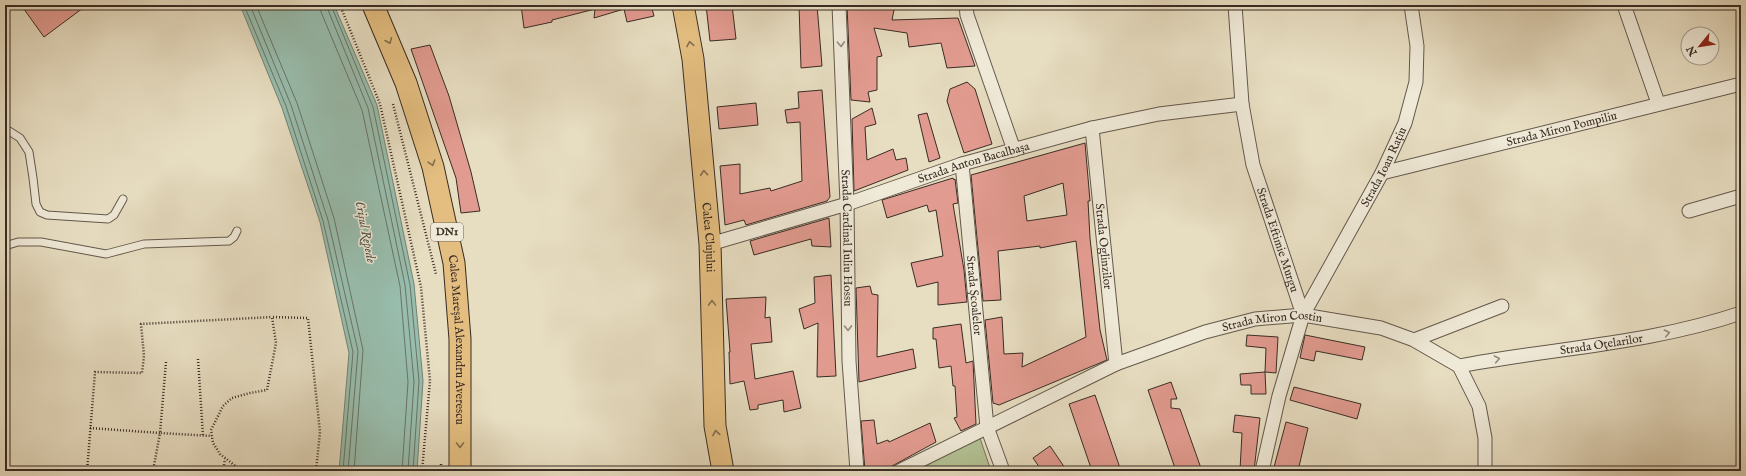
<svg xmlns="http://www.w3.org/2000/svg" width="1746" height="476" font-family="'IM FELL English',serif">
	<rect width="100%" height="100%" fill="#e7ddc1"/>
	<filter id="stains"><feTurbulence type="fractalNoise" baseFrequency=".005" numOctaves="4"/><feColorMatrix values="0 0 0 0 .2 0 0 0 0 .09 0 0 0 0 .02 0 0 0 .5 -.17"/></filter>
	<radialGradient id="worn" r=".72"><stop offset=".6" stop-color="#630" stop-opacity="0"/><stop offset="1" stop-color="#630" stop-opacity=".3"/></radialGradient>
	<!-- green -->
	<polygon fill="#b3c294" stroke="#76775c" points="980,438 991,471 915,471"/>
	<!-- water -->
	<polygon fill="#98bdad" stroke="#728376" points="240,5 334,5 377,105 414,284 423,381 417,471 339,471 349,353 320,222 282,108"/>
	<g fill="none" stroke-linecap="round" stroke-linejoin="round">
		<!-- shore -->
		<g stroke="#687468" stroke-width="1">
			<polyline points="244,5 286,106 323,221 353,352 343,471"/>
			<polyline points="250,5 291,105 328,220 358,351 348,471"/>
			<polyline points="256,5 297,103 334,218 363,350 354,471"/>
			<polyline points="320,5 321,12 362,110 400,286 408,382 402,471"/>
			<polyline points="326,5 368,108 405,285 414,382 408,471"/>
			<polyline points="331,5 373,107 410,285 419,381 413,471"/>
		</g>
	</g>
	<!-- building -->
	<g fill="#e29b90" stroke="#392c24" fill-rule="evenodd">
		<polygon points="21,5 87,5 44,37"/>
		<polygon points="521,5 651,5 654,16 627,22 624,9 594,18 595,9 552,20 552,22 524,28"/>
		<polygon points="706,5 732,5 736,39 710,41"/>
		<polygon points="799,5 817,5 822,66 801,68"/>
		<polygon points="847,5 895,5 892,20 958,18 975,66 947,68 941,43 909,47 907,33 874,28 882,56 877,57 877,90 868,92 870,102 851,100"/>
		<polygon points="430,45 449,96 471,172 480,211 461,213 456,178 411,49"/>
		<polygon points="967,82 975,89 992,144 964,153 947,101 950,89"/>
		<polygon points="822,90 830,197 827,201 746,225 744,220 725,225 720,166 740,164 740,194 770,188 771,191 802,181 800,122 787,123 785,110 799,108 798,92"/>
		<polygon points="756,103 758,125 719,129 717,107"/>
		<polygon points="872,108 876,124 865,127 867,160 893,149 896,160 906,158 908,170 854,191 852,119"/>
		<polygon points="927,113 940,158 929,162 918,115"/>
		<path d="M1085 143 1090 201H1088L1090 238 1100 330 1107 360 999 405 993 403 985 320 1002 317 1004 354 1023 353 1022 367 1086 337 1076 241 1040 248V246L998 251 1001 300 983 301 971 175ZM1063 183 1067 215 1027 221 1024 196Z"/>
		<polygon points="953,178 954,180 955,179 958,203 953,204 964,270 967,302 938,305 938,282 917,287 911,263 943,256 936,210 929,212 927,205 887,218 882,200"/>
		<polygon points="829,218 831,247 812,246 811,239 754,255 750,241"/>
		<polygon points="831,275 836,376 817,377 818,323 804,329 799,309 815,303 814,277"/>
		<polygon points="870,286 872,294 878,295 877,357 913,349 916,368 859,382 856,288"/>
		<polygon points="766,297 765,318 770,317 772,342 751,344 755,379 793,371 801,408 784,412 783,400 758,405 758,409 750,410 744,381 730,384 729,352 730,352 726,299"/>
		<polygon points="961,324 966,363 973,361 976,424 961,431 954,418 957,417 955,386 953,386 951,366 939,368 936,339 933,339 933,328"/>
		<polygon points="1247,335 1278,337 1276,373 1265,372 1266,394 1251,394 1251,385 1241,385 1240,374 1265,372 1266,348 1246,346"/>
		<polygon points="1305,335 1365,347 1362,360 1316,351 1314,361 1300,358"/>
		<polygon points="1171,382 1177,399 1171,399 1171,408 1180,409 1202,471 1176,471 1148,390"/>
		<polygon points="1294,387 1361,404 1357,419 1290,400"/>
		<polygon points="1095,395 1121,471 1092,471 1069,404"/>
		<polygon points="1235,415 1260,418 1254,471 1240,470 1242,433 1233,432"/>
		<polygon points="874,420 877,444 888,440 889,442 930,423 936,442 883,471 865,471 861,421"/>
		<polygon points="1286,422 1308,428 1298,471 1273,471"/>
		<polygon points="1050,446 1067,471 1042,471 1033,458"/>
	</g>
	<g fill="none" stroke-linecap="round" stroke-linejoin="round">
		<defs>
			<g id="lane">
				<polyline points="5,132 9,131 20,138 29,152 33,178 36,204 40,212 47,215 108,219 114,215 123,199"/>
				<polyline points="5,246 18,242 41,242 106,254 144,244 229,241 234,237 237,231"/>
			</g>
			<g id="street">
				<path id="s1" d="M839 5 847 204 849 361 857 471"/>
				<polyline points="966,5 967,15 1014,150"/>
				<path id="s2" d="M1235 5 1242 104 1253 165 1303 315"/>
				<polyline points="1624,5 1658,103"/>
				<path id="s3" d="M1092 128 1116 364"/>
				<path id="s4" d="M962 164 987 427 1003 471"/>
				<path id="s5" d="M1382 173 1741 84"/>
				<polyline points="1689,211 1741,196"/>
				<path id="s6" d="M710 244 847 204 962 164 1092 128 1159 114 1242 104"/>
				<polyline points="1414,340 1502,306"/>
				<path id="s7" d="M1459 366C1553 348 1650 344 1741 313"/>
				<path id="s8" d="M899 471 1116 364 1205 332 1255 319 1303 315 1381 328 1414 340 1459 366 1479 406 1485 438V471"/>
				<path id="s9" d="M1262 471 1279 396 1303 315 1382 173 1405 123 1416 82 1417 46 1411 5"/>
			</g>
			<g id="primary">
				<path id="s10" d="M373 5 406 83 433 167 454 263 460 339V471"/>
				<path id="s11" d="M683 5 693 59 710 244 715 426 723 471"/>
			</g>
		</defs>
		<!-- lane casing -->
		<use href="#lane" stroke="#64584b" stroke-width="9"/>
		<!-- street casing -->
		<use href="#street" stroke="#64584b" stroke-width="15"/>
		<!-- primary casing -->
		<use href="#primary" stroke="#392c24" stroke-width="23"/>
		<!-- path -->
		<g stroke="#392c24" stroke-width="2.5" stroke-dasharray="1 2" stroke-linecap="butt">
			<polyline points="340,5 380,104 421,287 430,381 422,471"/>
			<polyline points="393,104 436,274"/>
			<polyline points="198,359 203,436"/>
			<polyline points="166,362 160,433 212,436"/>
			<polyline points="90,428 160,433 153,471"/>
			<polyline points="87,471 95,372 142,373 144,356 141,324 272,317"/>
			<polyline points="223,471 225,459"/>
			<polyline points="242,471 220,454 213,443 211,430 223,406 232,398 250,393 267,390 276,343 272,317 308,318 320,432 316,471"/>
			<polyline points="441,471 441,464"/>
		</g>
		<!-- lane -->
		<use href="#lane" stroke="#efe9d7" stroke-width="7"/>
		<!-- street -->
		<use href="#street" stroke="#efe9d7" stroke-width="13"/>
		<!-- primary -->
		<use href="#primary" stroke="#e4be80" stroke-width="21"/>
	</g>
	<!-- one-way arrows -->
	<defs><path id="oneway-chevron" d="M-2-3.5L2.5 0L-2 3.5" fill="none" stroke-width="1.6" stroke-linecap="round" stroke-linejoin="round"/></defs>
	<g stroke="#866e4d">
		<use href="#oneway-chevron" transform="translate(389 41) rotate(67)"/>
		<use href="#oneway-chevron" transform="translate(690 44) rotate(-100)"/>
		<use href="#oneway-chevron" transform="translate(432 163) rotate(73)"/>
		<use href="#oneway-chevron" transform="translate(704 173) rotate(-95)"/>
		<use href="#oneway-chevron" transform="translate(712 303) rotate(-91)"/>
		<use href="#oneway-chevron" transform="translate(716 433) rotate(-100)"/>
		<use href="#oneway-chevron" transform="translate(460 445) rotate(90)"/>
	</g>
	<g stroke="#948a7e">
		<use href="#oneway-chevron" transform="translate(841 44) rotate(87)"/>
		<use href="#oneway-chevron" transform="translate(848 328) rotate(89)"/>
		<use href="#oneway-chevron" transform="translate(1667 333) rotate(-12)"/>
		<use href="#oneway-chevron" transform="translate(1497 359) rotate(-11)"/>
	</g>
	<g text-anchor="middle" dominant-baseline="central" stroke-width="3" stroke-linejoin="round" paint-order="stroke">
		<!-- shield labels -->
		<rect fill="#efe9d7" stroke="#70655a" stroke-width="1" x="431" y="223" width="32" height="18" rx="3"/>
		<g font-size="11" font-weight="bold" fill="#392c24">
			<text x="447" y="232">DN1</text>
		</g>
		<!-- street labels -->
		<g font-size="12" fill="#392c24" stroke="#efe9d7">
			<text stroke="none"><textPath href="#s5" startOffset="185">Strada Miron Pompiliu</textPath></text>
			<text stroke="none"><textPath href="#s6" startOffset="276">Strada Anton Bacalbașa</textPath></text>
			<text stroke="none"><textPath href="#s9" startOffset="330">Strada Ioan Rațiu</textPath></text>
			<text stroke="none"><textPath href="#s11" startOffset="234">Calea Clujului</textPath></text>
			<text stroke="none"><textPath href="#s1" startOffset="233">Strada Cardinal Iuliu Hossu</textPath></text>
			<text stroke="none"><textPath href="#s2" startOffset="240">Strada Eftimie Murgu</textPath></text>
			<text stroke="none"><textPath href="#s3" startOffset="119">Strada Oglinzilor</textPath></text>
			<text stroke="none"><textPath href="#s4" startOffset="132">Strada Școalelor</textPath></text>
			<text stroke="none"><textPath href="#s8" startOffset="405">Strada Miron Costin</textPath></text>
			<text stroke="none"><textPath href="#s10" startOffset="348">Calea Mareșal Alexandru Averescu</textPath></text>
			<text stroke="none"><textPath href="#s7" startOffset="144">Strada Oțelarilor</textPath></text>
		</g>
		<!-- water labels -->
		<g font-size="13" font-style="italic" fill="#515046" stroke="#efe9d7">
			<text transform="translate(365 232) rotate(79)">Crișul Repede</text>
		</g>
	</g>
	<!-- margin -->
	<rect width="1746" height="476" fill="none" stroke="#e7ddc1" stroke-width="20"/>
	<rect x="6" y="6" width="1734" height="464" fill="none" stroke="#392c24" stroke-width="2"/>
	<rect x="10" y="10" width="1726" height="456" fill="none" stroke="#392c24"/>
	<!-- north arrow -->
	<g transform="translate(1700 46) rotate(240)"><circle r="19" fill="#efe9d7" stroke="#a69d8f"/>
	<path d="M0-3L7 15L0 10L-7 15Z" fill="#8f2418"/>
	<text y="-6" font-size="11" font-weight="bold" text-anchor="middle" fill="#392c24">N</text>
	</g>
	<rect width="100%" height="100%" filter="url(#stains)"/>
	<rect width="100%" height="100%" fill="url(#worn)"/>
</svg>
